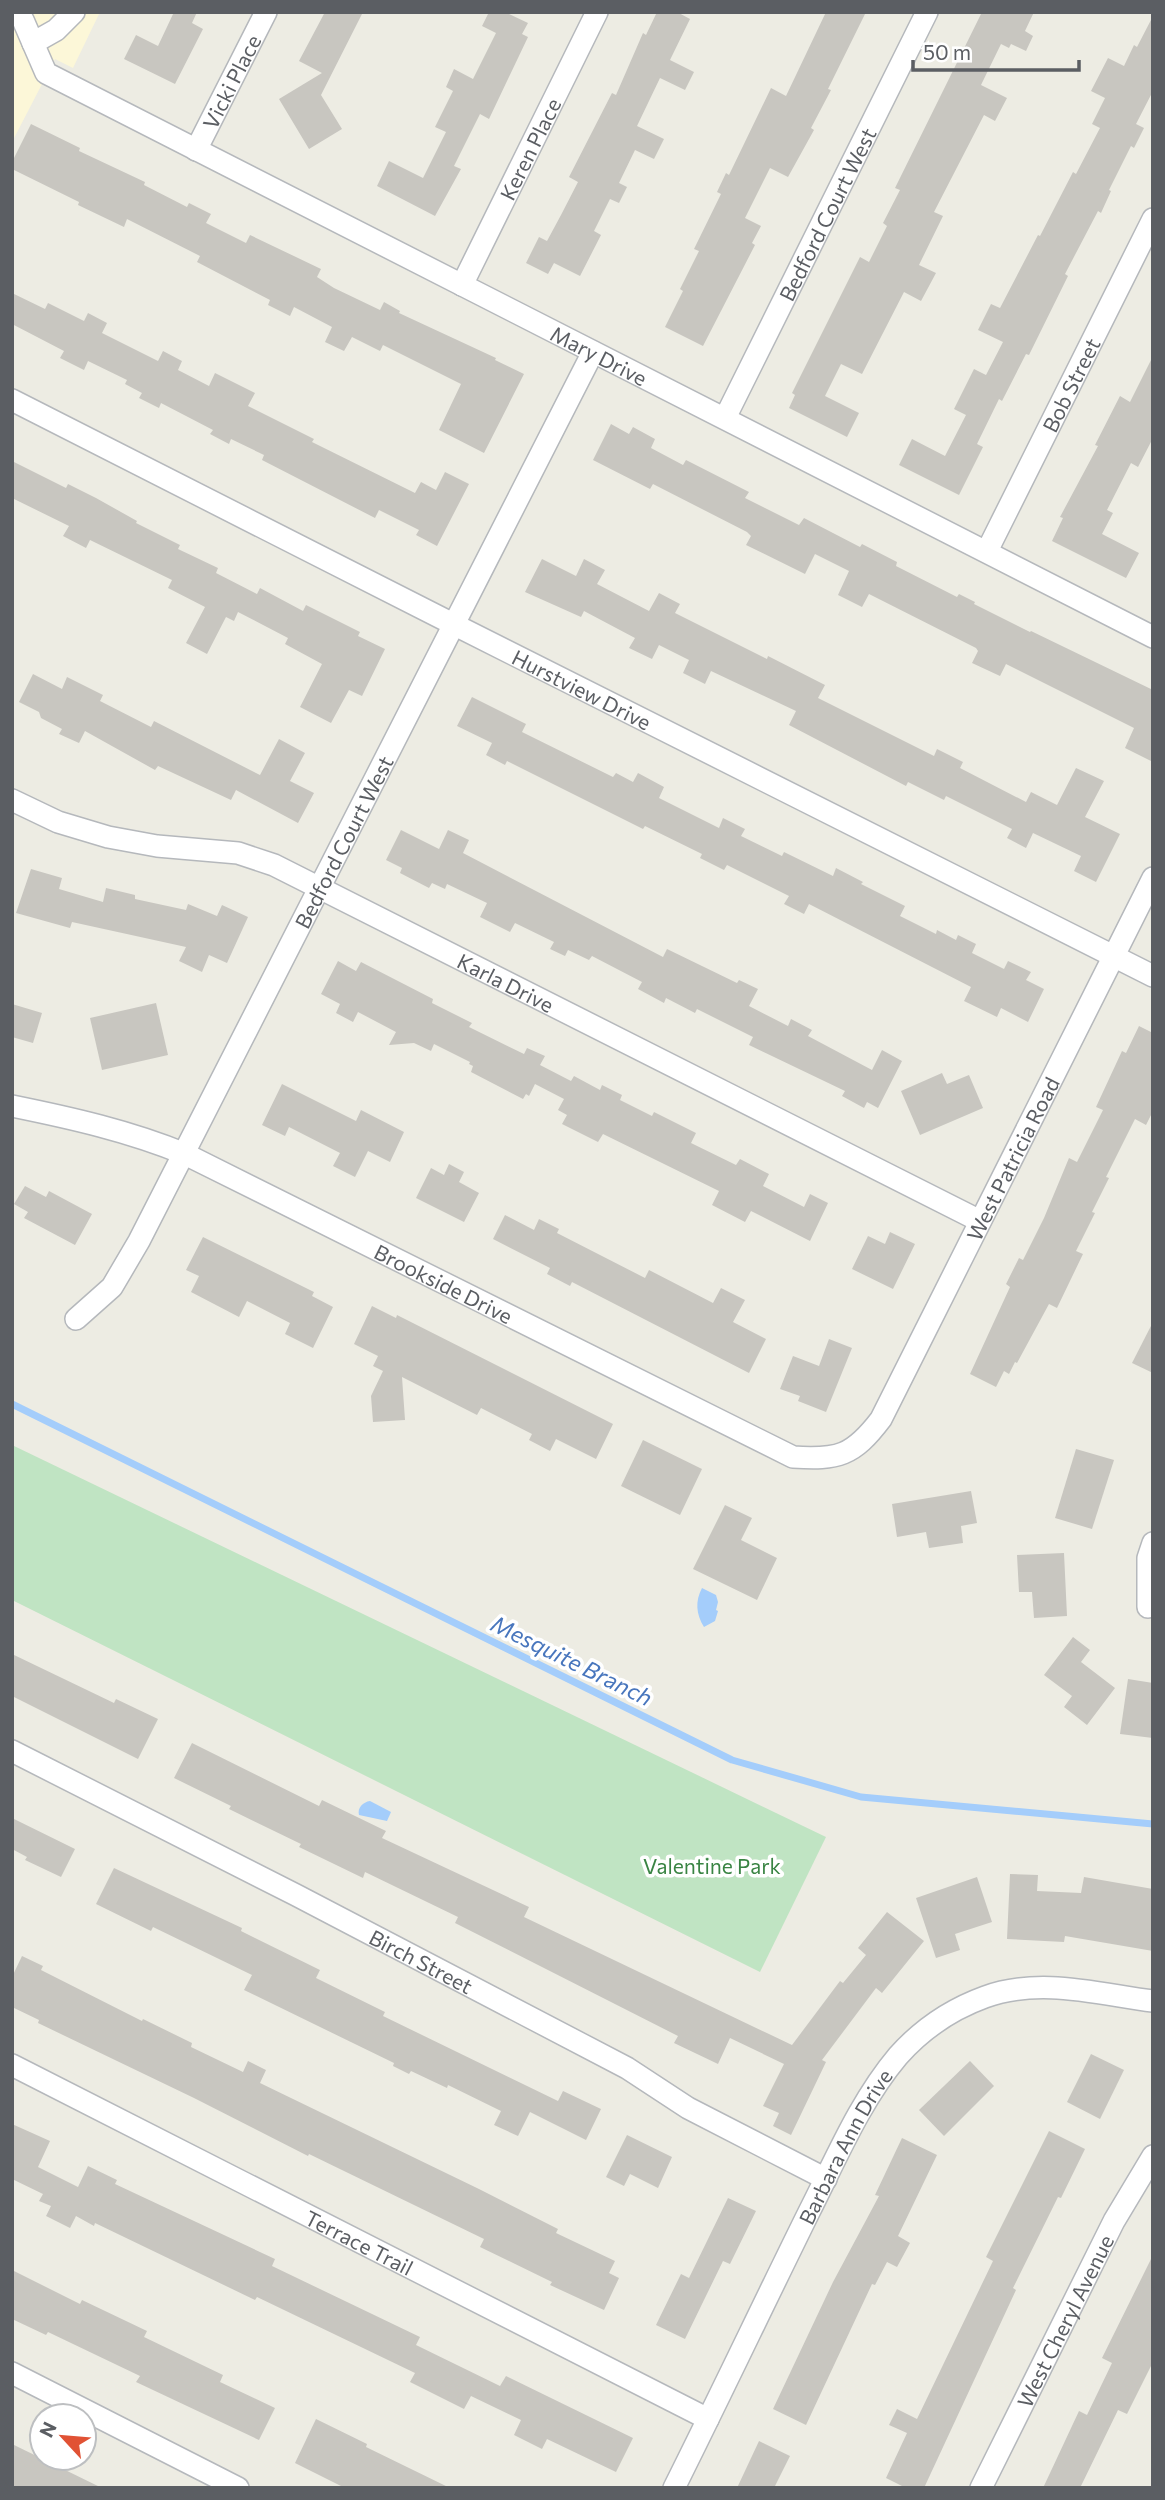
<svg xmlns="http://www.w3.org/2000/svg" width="1165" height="2500" font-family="Commissioner,sans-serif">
	<rect width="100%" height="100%" fill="#edece3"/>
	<!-- commercial -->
	<polygon fill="#fcf7d8" points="12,12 100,12 73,68 55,59 12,142"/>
	<!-- green -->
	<polygon fill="#c0e4c3" points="12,1445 826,1837 760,1972 12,1600"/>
	<!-- water -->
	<g fill="#a4cdfb">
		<path d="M702 1588 716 1595 718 1602 716 1610 718 1611 715 1621 704 1627C696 1614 695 1601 702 1588Z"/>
		<path d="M370 1801 391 1812 387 1821 359 1815C357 1808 363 1802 370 1801Z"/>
	</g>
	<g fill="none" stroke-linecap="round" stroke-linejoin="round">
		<!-- stream -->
		<polyline stroke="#a4cdfb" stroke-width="7" points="12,1404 732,1760 861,1797 1153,1824"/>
	</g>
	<!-- building -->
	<g fill="#c8c6c0">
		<polygon points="174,12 197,12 192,23 203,29 175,84 124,59 136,35 158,46"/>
		<polygon points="325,12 363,12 321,95 342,129 309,149 279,99 322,73 299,61"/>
		<polygon points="489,12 505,12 528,23 522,34 528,37 489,119 480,114 454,166 461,169 435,216 377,186 389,161 423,178 446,132 435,127 453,91 446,87 454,69 473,79 496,33 482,26"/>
		<polygon points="657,12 677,12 690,19 670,60 694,72 685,90 660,78 637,126 664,139 654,159 635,150 619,183 627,187 619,203 610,199 594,231 601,235 580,276 554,263 548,274 526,263 539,237 547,241 561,215 578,182 569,177 612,93 616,95 643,33 646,35"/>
		<polygon points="826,12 866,12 828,89 831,90 811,128 814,130 788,177 770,168 745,218 761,226 752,243 755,245 703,346 665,327 683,291 680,289 699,251 694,249 721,194 717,192 726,173 729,175 771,88 786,96"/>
		<polygon points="982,12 1034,12 1025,31 1033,36 1026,51 1011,44 1009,48 1001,44 981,85 1007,98 995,121 984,115 934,212 943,216 919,265 936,273 921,301 904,292 862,374 841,364 825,396 859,413 847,437 789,408 795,395 792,393 860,257 869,262 887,226 883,223 900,190 895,188"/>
		<polygon points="1153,16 1153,91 1136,124 1144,128 1134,148 1131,146 1109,190 1111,191 1101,213 1098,211 1065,274 1068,276 1029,355 1026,354 1002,401 999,399 977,444 983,447 959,495 899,465 912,439 945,456 966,415 954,409 974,369 986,375 1003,342 978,330 991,304 1000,308 1038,235 1040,236 1073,172 1076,174 1100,128 1092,124 1105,98 1091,91 1108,58 1124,66 1134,45 1137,47"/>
		<polygon points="31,124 80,148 79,151 145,182 144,185 187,207 189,203 211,214 206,223 246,243 250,235 321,269 317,277 334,288 380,310 384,302 400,311 399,313 496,358 495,360 524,374 484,453 439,430 461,384 383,345 380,351 352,337 344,351 325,342 332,327 294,307 290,316 268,305 270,300 197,262 200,256 127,219 124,227 78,205 79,202 12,169 12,162"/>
		<polygon points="12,293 45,309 48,303 84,321 88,313 107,323 102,333 158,361 163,351 182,361 178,370 209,386 215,373 255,393 248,406 314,439 312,442 415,493 421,482 436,490 445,472 469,484 437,546 416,535 419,530 379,510 375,518 262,460 264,455 231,439 229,444 210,434 213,430 161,403 159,408 139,398 142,393 125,384 127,380 88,361 84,370 60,358 64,351 12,324"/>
		<polygon points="1153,356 1153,438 1138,467 1131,463 1107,510 1113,513 1102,534 1139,553 1126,578 1052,541 1063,518 1060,517 1098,446 1095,445 1120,396 1130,402"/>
		<polygon points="611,424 629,434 633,427 655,439 651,448 683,465 686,460 749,492 745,498 799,525 804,518 860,547 862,544 897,562 896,566 957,597 959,594 975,602 974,604 1030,632 1031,631 1153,690 1153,762 1125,748 1134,728 1006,664 1000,676 972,663 978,651 976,648 869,594 862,607 838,595 849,571 815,554 805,574 746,545 751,536 747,532 653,484 650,489 593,460"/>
		<polygon points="12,461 66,488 68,484 96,498 137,521 136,523 180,545 178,549 218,568 216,573 257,594 260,588 303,611 306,605 360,632 358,636 385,649 362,696 349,690 331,723 300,707 322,664 285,644 288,638 238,612 234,621 226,617 207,654 186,643 205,607 168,588 172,580 90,540 86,548 63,536 69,526 12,498"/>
		<polygon points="542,559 576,576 584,559 605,570 597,584 649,611 659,593 680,604 675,613 767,659 768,656 825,685 818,698 934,756 937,749 963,762 960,768 1026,802 1031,792 1057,805 1076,768 1104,781 1085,817 1120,834 1096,882 1074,871 1081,856 1033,833 1026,848 1007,838 1012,829 946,796 944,800 908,782 906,786 789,725 796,711 711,671 705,684 683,673 689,660 659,645 652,659 629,648 635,638 584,611 581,617 525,592"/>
		<polygon points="33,674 62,689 67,677 103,695 100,701 151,727 154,721 260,775 279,739 305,753 290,781 314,793 298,823 236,790 231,800 158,766 155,770 85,731 79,743 59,734 62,729 41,718 39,712 19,702"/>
		<polygon points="472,697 526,724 522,732 613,777 616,773 633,782 638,773 664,787 659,798 719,828 723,818 745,829 741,836 782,856 784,852 833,876 836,868 863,882 861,884 905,906 900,916 936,934 937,930 956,940 958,935 976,944 972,953 1004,969 1008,961 1031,972 1026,980 1044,989 1028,1022 1001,1008 997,1017 964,1001 971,987 809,904 804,914 784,904 789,896 727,865 724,870 700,858 702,854 645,826 643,829 507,761 505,765 486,755 492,743 457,726"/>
		<polygon points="401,830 439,849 448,830 469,840 463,853 663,957 667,949 737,983 739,980 758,989 749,1006 788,1026 791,1019 812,1030 808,1036 872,1070 882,1050 902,1061 878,1108 867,1102 864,1108 842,1096 845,1091 749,1045 753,1037 697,1009 695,1013 666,998 664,1003 638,989 642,982 592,956 589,960 568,950 565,956 550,949 554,942 515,923 510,932 480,917 487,903 447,884 445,889 432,883 429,888 400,873 402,868 386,860"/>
		<polygon points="31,869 62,878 59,889 103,902 106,888 135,895 135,899 186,910 188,904 217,916 222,905 248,917 227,963 209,955 202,972 179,961 186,947 72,922 70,928 16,913"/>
		<polygon points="338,961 356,971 361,962 433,999 432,1003 472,1023 469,1027 524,1054 527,1048 545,1056 540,1065 571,1081 574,1076 600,1090 602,1085 622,1095 620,1100 652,1116 654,1112 696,1133 691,1143 736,1165 740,1159 769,1174 763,1186 804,1207 810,1194 828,1203 810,1241 751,1211 745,1222 712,1205 719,1191 603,1134 598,1142 562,1124 567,1115 558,1110 564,1099 535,1084 529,1096 526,1094 523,1099 471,1072 473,1066 469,1064 470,1062 434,1044 431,1051 414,1043 389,1045 396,1032 358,1012 353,1022 336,1013 340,1004 321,994"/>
		<polygon points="156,1003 168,1055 102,1070 90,1018"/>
		<polygon points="12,1004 42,1013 33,1043 12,1037"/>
		<polygon points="1139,1026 1153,1033 1153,1111 1146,1125 1135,1119 1106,1177 1109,1178 1092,1212 1095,1213 1076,1251 1083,1254 1057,1308 1049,1304 1017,1363 1015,1362 1009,1374 1004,1371 996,1387 970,1374 1010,1287 1006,1284 1019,1258 1023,1260 1044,1218 1069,1158 1077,1162 1103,1110 1096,1107 1122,1051 1126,1053"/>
		<polygon points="942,1073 947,1084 969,1075 983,1108 920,1135 901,1091"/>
		<polygon points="282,1084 356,1121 361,1110 404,1132 390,1162 368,1151 355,1177 333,1166 340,1153 289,1127 285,1136 262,1125"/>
		<polygon points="449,1164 464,1172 459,1182 479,1193 464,1222 416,1198 431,1168 444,1175"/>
		<polygon points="25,1186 46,1197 49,1191 92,1214 75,1245 24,1218 28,1212 14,1204"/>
		<polygon points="505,1215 534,1230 539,1219 559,1229 557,1233 645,1278 649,1270 713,1303 721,1288 745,1300 733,1322 766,1339 749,1373 572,1282 570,1286 547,1274 550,1268 493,1239"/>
		<polygon points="890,1232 915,1244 893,1289 852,1269 868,1236 885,1244"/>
		<polygon points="203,1237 314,1292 312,1296 333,1307 313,1348 285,1334 290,1323 247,1301 239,1317 191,1292 199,1276 186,1270"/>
		<polygon points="372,1306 396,1318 397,1315 613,1424 596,1459 556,1439 550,1451 529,1440 532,1434 481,1408 477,1415 402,1377 405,1420 373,1422 371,1396 383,1371 373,1366 378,1356 354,1344"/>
		<polygon points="1153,1322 1153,1373 1132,1363"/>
		<polygon points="829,1339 852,1348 826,1412 798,1401 800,1396 780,1389 793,1356 819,1366"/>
		<polygon points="643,1440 702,1469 680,1515 621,1486"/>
		<polygon points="1076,1449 1114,1460 1092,1529 1055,1518"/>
		<polygon points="971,1491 977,1523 961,1526 963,1543 929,1548 926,1532 897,1537 892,1504"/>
		<polygon points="725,1505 752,1518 741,1540 777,1558 757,1600 693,1569"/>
		<polygon points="1064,1553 1067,1616 1034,1618 1032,1592 1019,1592 1017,1555"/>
		<polygon points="1073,1637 1090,1650 1081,1662 1115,1688 1087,1725 1064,1707 1072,1696 1044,1675"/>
		<polygon points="12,1654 114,1703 116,1699 158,1719 138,1759 12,1696"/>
		<polygon points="1128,1679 1153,1683 1153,1738 1120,1734"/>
		<polygon points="192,1743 319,1806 322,1800 386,1831 382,1838 529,1907 524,1917 792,2045 840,1981 843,1983 866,1955 858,1948 887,1912 924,1941 882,1993 876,1988 822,2060 826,2062 791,2135 773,2126 779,2113 763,2106 784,2064 730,2038 718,2064 674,2043 678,2036 455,1923 458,1917 365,1872 363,1878 299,1847 301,1844 229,1809 231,1806 174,1778"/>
		<polygon points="12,1818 75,1849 61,1877 25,1860 27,1857 12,1849"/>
		<polygon points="114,1868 242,1928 241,1931 320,1970 316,1978 385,2012 383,2016 558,2101 563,2091 601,2109 586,2140 530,2112 518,2136 494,2125 501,2111 448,2085 447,2088 411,2071 409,2074 393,2066 394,2063 244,1990 252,1975 153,1927 151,1931 96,1904"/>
		<polygon points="1010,1874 1038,1875 1037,1891 1081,1893 1084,1877 1153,1889 1153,1951 1065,1936 1064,1942 1007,1939"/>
		<polygon points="977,1877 992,1922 955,1934 960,1950 936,1958 916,1898"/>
		<polygon points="22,1956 43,1966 41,1970 142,2021 143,2019 192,2043 191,2047 243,2072 248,2061 266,2070 260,2083 479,2189 558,2229 556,2233 615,2261 609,2273 619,2278 604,2310 550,2285 552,2282 480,2247 484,2239 309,2154 308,2156 194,2098 38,2023 39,2020 12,2007 12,1977"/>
		<polygon points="1091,2054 1124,2070 1100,2119 1067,2102"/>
		<polygon points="970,2061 994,2086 944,2136 919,2110"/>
		<polygon points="12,2124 50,2141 38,2167 78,2187 88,2166 117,2180 115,2184 275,2259 272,2266 420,2337 416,2345 500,2386 506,2376 633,2438 616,2472 547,2439 542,2449 514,2435 521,2420 471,2396 464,2409 410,2382 415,2373 257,2297 255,2300 95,2223 94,2226 76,2216 70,2228 46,2216 51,2206 39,2201 43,2194 12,2179"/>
		<polygon points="1049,2131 1085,2149 1061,2198 1058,2197 1013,2288 1016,2290 924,2488 906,2488 886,2478 907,2433 889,2425 897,2409 917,2419 993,2261 986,2257"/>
		<polygon points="627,2135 672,2157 658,2188 630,2174 624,2186 606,2177"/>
		<polygon points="902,2138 937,2155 898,2236 910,2243 897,2267 887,2262 875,2285 872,2284 806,2425 773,2409 833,2282 879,2196 875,2195"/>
		<polygon points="728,2198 756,2211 730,2264 723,2261 685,2339 656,2325 681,2274 689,2278"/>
		<polygon points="1153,2255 1153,2362 1127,2414 1118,2410 1080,2488 1043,2488 1079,2411 1087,2415 1112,2363 1102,2358"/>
		<polygon points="12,2270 80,2304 82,2300 147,2331 144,2337 223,2375 220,2382 275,2408 259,2440 136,2382 140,2376 48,2332 46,2335 12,2319"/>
		<polygon points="316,2419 367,2444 366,2447 450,2488 345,2488 295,2463"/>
		<polygon points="759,2441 790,2456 774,2488 737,2488"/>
		<polygon points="12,2444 102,2488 12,2488"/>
	</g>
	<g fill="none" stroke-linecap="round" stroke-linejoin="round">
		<defs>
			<g id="minor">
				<path id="s1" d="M15 12 23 20 46 73 1153 637"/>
				<polyline points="33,43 56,30 74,12"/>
				<path id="s2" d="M196 150 266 12"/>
				<path id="s3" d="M462 285 597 12"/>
				<path id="s4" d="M12 400 455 625 1153 976"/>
				<path id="s5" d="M725 418 927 12"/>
				<path id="s6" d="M987 551 1153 219"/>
				<path id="s7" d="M12 800 58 822 108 837 157 846 238 853 274 865 980 1221"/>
				<path id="s8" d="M12 1106C71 1118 129 1131 185 1154L793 1457C838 1460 853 1456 881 1419L1153 878"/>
				<path id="s9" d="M76 1319 112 1287 139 1241 593 352"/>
				<polyline points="1148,1607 1148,1558 1153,1543"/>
				<path id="s10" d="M12 1751 296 1895 627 2068 688 2108 826 2179"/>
				<path id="s11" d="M12 2065 708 2419"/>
				<polyline points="12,2373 238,2488"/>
				<path id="s12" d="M674 2488C720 2396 764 2303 809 2212 836 2159 860 2101 898 2056 922 2029 952 2009 985 1997 1040 1977 1098 1994 1153 2001"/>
				<path id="s13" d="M981 2488 1114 2221 1153 2156"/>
			</g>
		</defs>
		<!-- minor casing -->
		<use href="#minor" stroke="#b5b8bc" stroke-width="24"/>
		<!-- minor -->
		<use href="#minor" stroke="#fff" stroke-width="21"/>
	</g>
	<g text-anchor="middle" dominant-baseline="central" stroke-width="7" stroke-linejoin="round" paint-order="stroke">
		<!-- street labels -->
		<g font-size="21" fill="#5b5e63" stroke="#fff">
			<text stroke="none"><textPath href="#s2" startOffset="77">Vicki Place</textPath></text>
			<text stroke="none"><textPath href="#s3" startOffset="152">Keren Place</textPath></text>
			<text stroke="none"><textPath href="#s5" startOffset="228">Bedford Court West</textPath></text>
			<text stroke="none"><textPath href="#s1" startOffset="690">Mary Drive</textPath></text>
			<text stroke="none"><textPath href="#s6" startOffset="186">Bob Street</textPath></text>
			<text stroke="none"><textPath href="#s4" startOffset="639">Hurstview Drive</textPath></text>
			<text stroke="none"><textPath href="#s9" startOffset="550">Bedford Court West</textPath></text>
			<text stroke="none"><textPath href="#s7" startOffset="532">Karla Drive</textPath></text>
			<text stroke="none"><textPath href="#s8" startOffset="1253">West Patricia Road</textPath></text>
			<text stroke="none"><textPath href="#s8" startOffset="469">Brookside Drive</textPath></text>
			<text stroke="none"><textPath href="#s10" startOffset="460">Birch Street</textPath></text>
			<text stroke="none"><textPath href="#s12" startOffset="382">Barbara Ann Drive</textPath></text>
			<text stroke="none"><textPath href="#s11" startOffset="390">Terrace Trail</textPath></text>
			<text stroke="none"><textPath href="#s13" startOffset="187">West Cheryl Avenue</textPath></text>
		</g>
		<!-- park labels -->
		<g font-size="21" fill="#398443" stroke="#fff">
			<text x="712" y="1865">Valentine Park</text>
		</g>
		<!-- water labels -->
		<g font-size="23" font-style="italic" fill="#4876bd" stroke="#fff">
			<text transform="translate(572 1660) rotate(26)">Mesquite Branch</text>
		</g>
	</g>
	<!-- border -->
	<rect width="1165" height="2500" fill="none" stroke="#5b5e63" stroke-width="28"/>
	<!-- north arrow -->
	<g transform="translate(63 2437) rotate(296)"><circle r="33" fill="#ffffff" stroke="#bdbfc1" stroke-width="2"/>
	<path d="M0-5L12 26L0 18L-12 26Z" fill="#e15234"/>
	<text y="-10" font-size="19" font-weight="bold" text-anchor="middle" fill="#5b5e63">N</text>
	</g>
	<!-- scale -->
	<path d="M913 60v10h166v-10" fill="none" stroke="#5b5e63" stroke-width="3.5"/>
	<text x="923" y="60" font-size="21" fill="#5b5e63" stroke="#ffffff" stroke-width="5" paint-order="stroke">50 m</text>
</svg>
